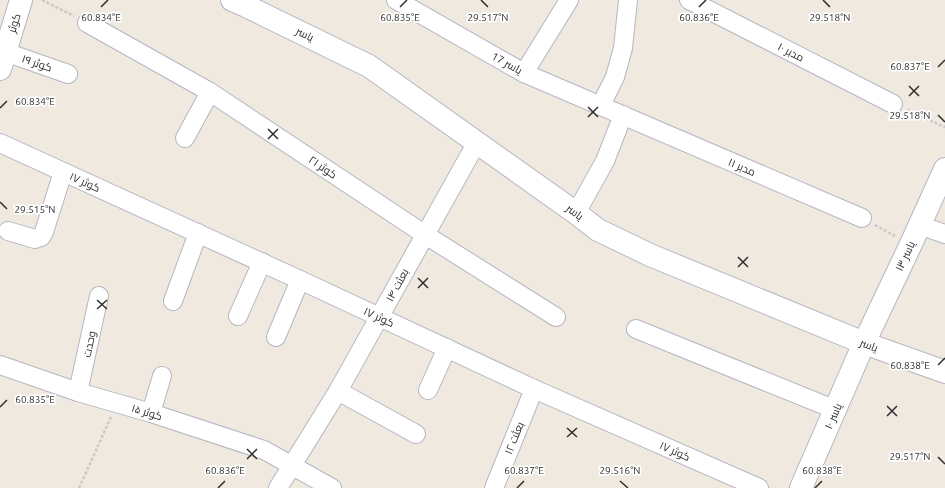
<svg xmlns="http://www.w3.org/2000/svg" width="945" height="488" font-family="Ubuntu,Cairo,sans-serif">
	<rect width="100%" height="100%" fill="#f0e9e0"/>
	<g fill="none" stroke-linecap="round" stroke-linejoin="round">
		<defs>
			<g id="minor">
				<polyline points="396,0 524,73 862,218"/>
				<polyline points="689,0 893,104"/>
				<polyline points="87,23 210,92 424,234 556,317"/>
				<polyline points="5,52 68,74"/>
				<polyline points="524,73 569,0"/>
				<polyline points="601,105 615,77 623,48 628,0"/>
				<polyline points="185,138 210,92"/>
				<polyline points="0,143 300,280 534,389 759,488"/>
				<polyline points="576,213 605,161 623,115"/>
				<polyline points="919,225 945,234"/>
				<polyline points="8,231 35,239 41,237 44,232 63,172"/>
				<polyline points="173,301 198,233"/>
				<polyline points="238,316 262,262"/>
				<polyline points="636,329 836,410"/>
				<polyline points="276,337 300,280"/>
				<polyline points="0,365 78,392 151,413 264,450 332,488"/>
				<polyline points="428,390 447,348"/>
				<polyline points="338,391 416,434"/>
				<polyline points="78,392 99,296"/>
				<polyline points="151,413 162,376"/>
				<polyline points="278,488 338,391 477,142"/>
				<polyline points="494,488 534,389"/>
			</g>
			<g id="tertiary">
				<polyline points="232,0 246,6 369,66 576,213 598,230 650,255 864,343 945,372"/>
				<polyline points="801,488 864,343 911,244 945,169"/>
			</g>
			<polyline id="secondary" points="0,69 21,0"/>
		</defs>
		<!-- minor casing -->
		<use href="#minor" stroke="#b4b6c2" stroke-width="20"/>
		<!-- tertiary casing -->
		<use href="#tertiary" stroke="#b4b6c2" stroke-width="24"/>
		<!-- secondary casing -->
		<use href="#secondary" stroke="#b4b6c2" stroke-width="24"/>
		<!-- path -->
		<g stroke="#c9c9c9" stroke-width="2.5" stroke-dasharray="3 2" stroke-linecap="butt">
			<polyline points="42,0 74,16"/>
			<polyline points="907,110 945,127"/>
			<polyline points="875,225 895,236"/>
			<polyline points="79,488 111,417"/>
		</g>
		<!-- minor -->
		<use href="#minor" stroke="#fff" stroke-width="18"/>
		<!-- tertiary -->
		<use href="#tertiary" stroke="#fff" stroke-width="22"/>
		<!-- secondary -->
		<use href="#secondary" stroke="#fff" stroke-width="22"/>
	</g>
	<!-- ticks -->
	<path fill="none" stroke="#2e2e2e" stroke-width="1.5" d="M481 0 488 7M823 0 830 7M101 7 108 0M400 7 407 0M699 7 706 0M938 67 945 60M909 86 919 96M909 96 919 86M588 107 598 117M0 108 7 101M938 115 945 122M588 117 598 107M268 129 278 139M268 139 278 129M0 202 7 209M738 257 748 267M738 267 748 257M418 278 428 288M418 288 428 278M97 300 107 309M97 309 107 300M938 365 945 358M887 406 897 416M0 407 7 400M887 416 897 406M567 428 577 437M567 437 577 428M247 449 257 459M938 457 945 464M247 459 257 449M620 481 628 488M218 488 225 481M517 488 524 481M815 488 822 481"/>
	<g text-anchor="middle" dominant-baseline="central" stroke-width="3.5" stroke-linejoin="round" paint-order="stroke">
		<!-- street labels -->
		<g font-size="11" fill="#2e2e2e" stroke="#fff">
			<text transform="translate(14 23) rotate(-73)">کوثر</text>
			<text transform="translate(305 34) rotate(26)">یاسر</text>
			<text transform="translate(791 52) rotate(27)">مدبر ۱۰</text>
			<text transform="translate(37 63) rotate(19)">کوثر ۱۹</text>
			<text transform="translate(507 63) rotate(29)">یاسر 17</text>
			<text transform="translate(323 167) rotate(34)">کوثر ۲۱</text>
			<text transform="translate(742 167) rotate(23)">مدبر ۱۱</text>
			<text transform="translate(85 182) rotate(24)">کوثر ۱۷</text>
			<text transform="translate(575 212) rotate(37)">یاسر</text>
			<text transform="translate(905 256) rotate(-65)">یاسر ۱۳</text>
			<text transform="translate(397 285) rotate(-62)">بعثت ۱۴</text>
			<text transform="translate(379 317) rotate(25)">کوثر ۱۷</text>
			<text transform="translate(89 344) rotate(-78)">وحدت</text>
			<text transform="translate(869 345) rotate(21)">یاسر</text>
			<text transform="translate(147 412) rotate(17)">کوثر ۱۵</text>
			<text transform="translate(833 416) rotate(-66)">یاسر ۱۰</text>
			<text transform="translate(514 438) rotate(-68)">بعثت ۱۲</text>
			<text transform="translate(675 451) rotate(24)">کوثر ۱۷</text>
		</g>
	</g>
	<g font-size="10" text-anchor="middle" fill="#2e2e2e" stroke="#fff" stroke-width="3.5" stroke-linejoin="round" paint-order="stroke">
		<text x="101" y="21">60.834°E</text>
		<text x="400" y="21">60.835°E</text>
		<text x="488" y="21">29.517°N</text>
		<text x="699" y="21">60.836°E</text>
		<text x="830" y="21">29.518°N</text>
		<text x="910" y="70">60.837°E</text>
		<text x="35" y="105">60.834°E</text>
		<text x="910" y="119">29.518°N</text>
		<text x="35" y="213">29.515°N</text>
		<text x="910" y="369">60.838°E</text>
		<text x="35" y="403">60.835°E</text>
		<text x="910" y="460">29.517°N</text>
		<text x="225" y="474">60.836°E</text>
		<text x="524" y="474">60.837°E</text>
		<text x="620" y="474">29.516°N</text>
		<text x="822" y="474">60.838°E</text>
	</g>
</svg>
